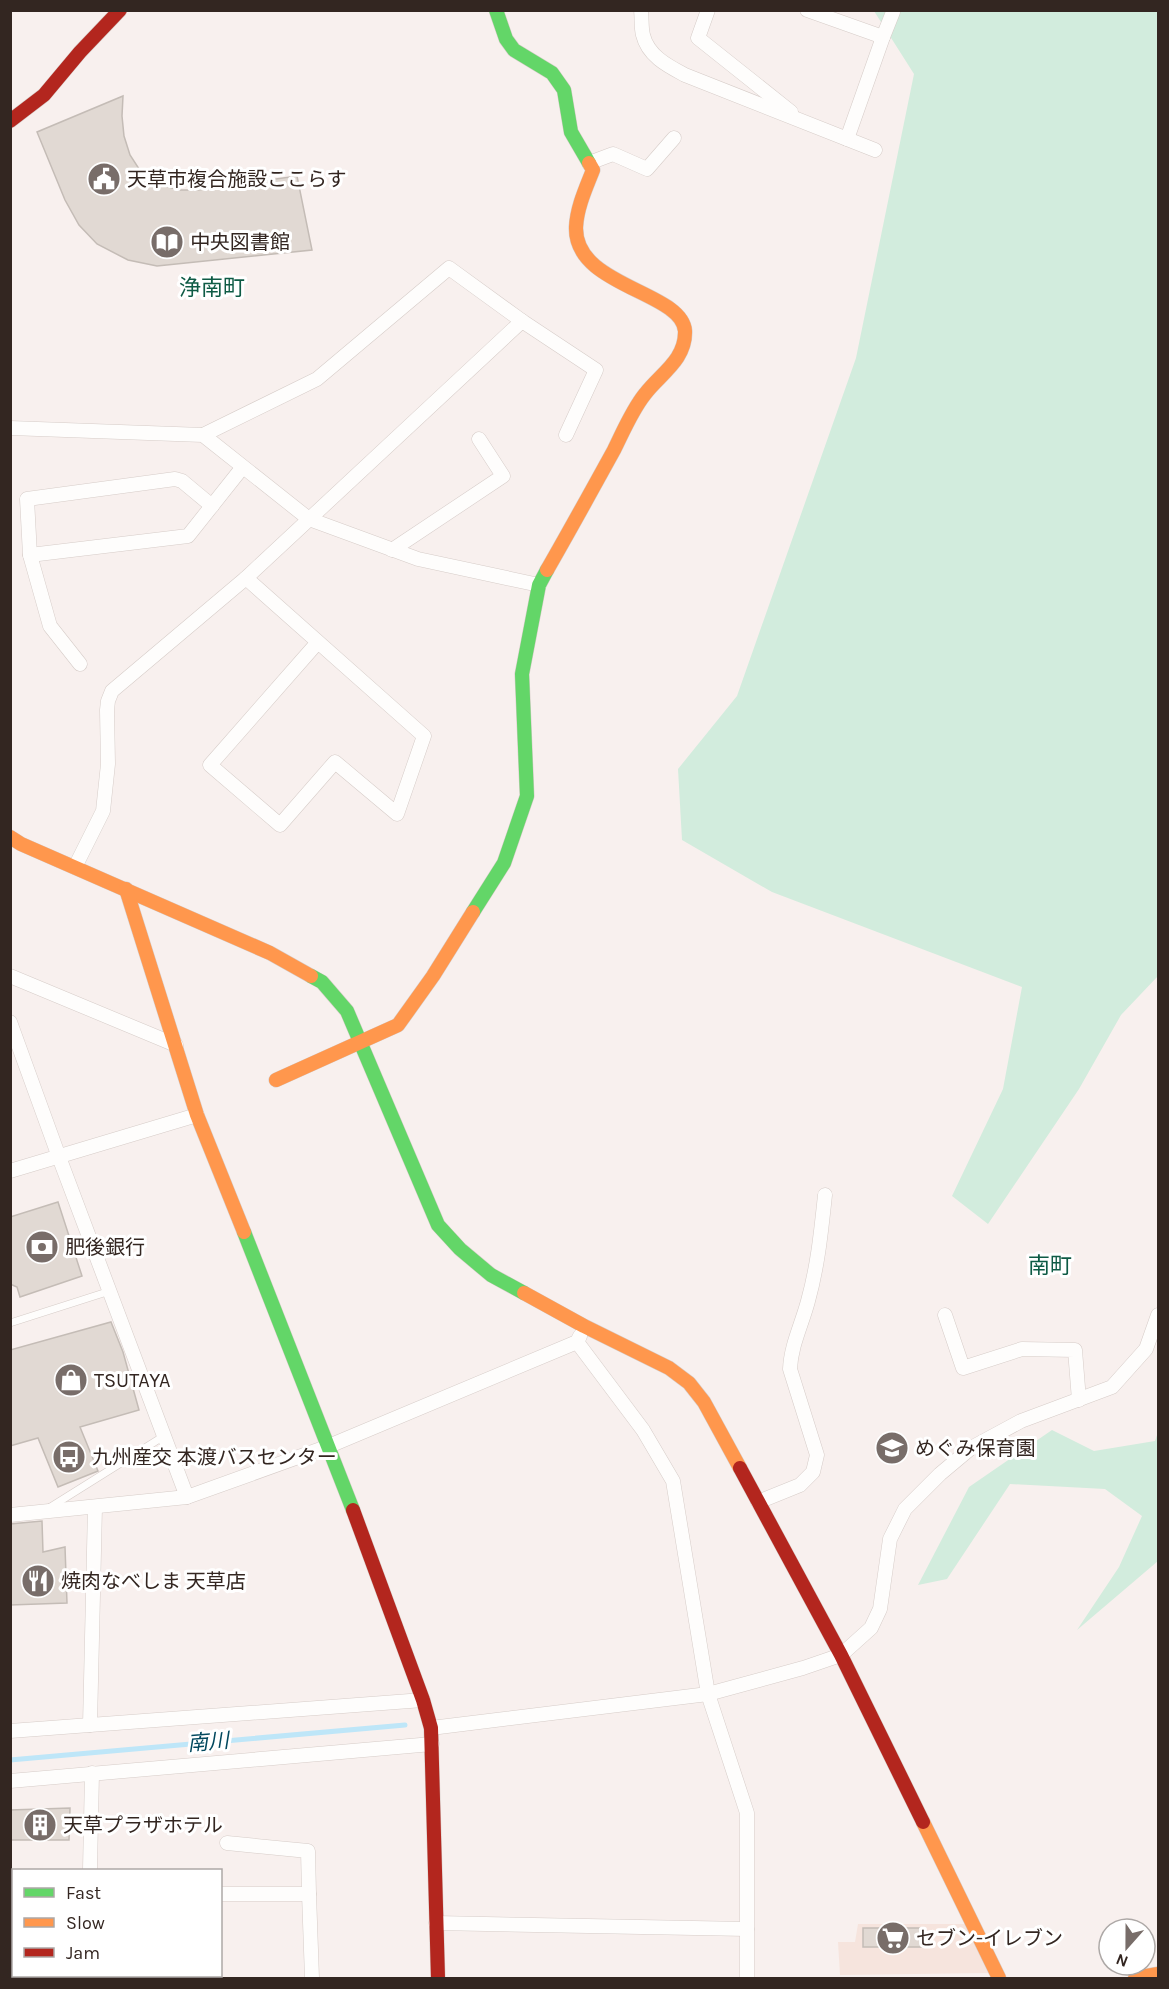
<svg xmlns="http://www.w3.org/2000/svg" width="1169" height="1989" font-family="Karla,'Noto Sans JP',sans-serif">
	<rect width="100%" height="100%" fill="#f8f0ee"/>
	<!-- built -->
	<polygon fill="#f6e4dd" points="858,1924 965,1924 990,1973 840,1975 838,1942 855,1942"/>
	<!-- green -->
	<g fill="#d2ecdd">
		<polygon points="874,11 1158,11 1158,976 1121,1015 1079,1089 988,1224 952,1196 1003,1089 1022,987 772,892 682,840 678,769 737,696 856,358 914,74"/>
		<polygon points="1052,1430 1094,1451 1155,1441 1158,1432 1158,1561 1077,1630 1119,1567 1142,1516 1105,1489 1010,1484 947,1579 918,1585 969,1487"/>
	</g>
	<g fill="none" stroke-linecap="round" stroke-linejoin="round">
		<!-- stream -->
		<polyline stroke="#bee6f8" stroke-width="5" points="10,1760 405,1725"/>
	</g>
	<!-- building -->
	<g fill="#e1d9d3" stroke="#c4bcb6" stroke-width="1.5">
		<polygon points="123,96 122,116 124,136 130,155 141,172 157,183 178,190 198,190 297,176 312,250 157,266 128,260 97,244 79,225 65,200 37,132"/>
		<polygon points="58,1202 82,1276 20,1297 17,1287 10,1284 10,1217"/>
		<polygon points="111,1322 123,1352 139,1410 80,1427 98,1471 58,1487 38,1438 10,1446 10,1350"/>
		<polygon points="42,1521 43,1552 65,1547 67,1603 10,1605 10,1524"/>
		<polygon points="70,1808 69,1840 10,1840 10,1810"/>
		<rect x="863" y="1928" width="59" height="19"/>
	</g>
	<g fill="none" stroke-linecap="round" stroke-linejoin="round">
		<defs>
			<g id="lane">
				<polyline points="10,1323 110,1291"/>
				<polyline points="49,1508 164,1436"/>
			</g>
			<g id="street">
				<path d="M641 10C642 18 641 28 643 35 648 56 668 66 685 75L875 150"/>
				<polyline points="708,10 698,38 791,112"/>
				<polyline points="807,10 883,37 847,139"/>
				<polyline points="883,37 893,12 893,10"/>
				<polyline points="589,163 613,154 647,169 674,138"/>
				<polyline points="10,428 203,435 309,519 418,559 539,585"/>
				<polyline points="203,435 317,379 449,268 522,321"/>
				<polyline points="392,550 503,476 479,439"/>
				<polyline points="30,555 188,536 242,468"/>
				<polyline points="246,578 424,736 397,814 335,762 280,825 210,765 318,642"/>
				<polyline points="80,664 50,626 30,555 27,499 175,479 182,481 212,506"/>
				<polyline points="75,867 103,811 108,764 107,710 108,701 112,691 246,578 522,321 596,370 566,435"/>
				<polyline points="10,976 176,1045"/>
				<polyline points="10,1022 59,1157 187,1497"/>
				<polyline points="10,1171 197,1115"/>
				<polyline points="945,1315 963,1368 1022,1349 1075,1350 1079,1400"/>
				<polyline points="577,1342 643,1430 673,1481 708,1694 747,1813 747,1978"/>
				<path d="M758 1502 800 1485 813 1472 817 1455 790 1369C791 1345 802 1324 808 1301 818 1265 821 1232 825 1195"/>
				<polyline points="10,1515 187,1497 329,1446 577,1342 580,1336"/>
				<polyline points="90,1725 95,1507"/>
				<polyline points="431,1728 708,1694 803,1668 841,1655 871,1628 880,1609 890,1539 905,1509 940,1474 971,1448 1021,1421 1112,1387 1146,1349 1158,1315"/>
				<polyline points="10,1731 423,1700"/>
				<polyline points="10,1781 432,1744"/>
				<polyline points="227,1843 308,1851 309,1894"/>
				<polyline points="90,1870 92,1773"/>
				<polyline points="220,1894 309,1894 312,1978"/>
				<polyline points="436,1923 747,1929"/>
				<polyline points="88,1978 88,1976"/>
			</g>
			<g id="fast">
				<polyline points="496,10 506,39 514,50 552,73 564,90 571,132 589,163"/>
				<polyline points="473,912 504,863 527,796 522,674 539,585 547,570"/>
				<polyline points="311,976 322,982 347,1011 438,1225 460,1249 491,1275 524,1293"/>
				<polyline points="244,1232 353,1510"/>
			</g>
			<g id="slow">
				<path d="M547 570C570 530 592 490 614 450 623 432 632 410 645 394 660 374 686 360 685 331 682 291 574 287 576 227 577 207 586 188 593 170L589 163"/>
				<polyline points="10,837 21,844 270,953 311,976"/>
				<polyline points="126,889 197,1115 244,1232"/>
				<polyline points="276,1080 398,1025 433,976 473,912"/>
				<polyline points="524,1293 584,1326 669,1368 689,1383 704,1402 740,1468"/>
				<polyline points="923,1822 999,1978"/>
				<polyline points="1135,1978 1158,1974"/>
			</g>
			<g id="jam">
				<polyline points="10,121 44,95 80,52 120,10"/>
				<polyline points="740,1468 841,1655 923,1822"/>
				<polyline points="353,1510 423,1700 431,1728 438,1978"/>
			</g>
		</defs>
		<!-- lane casing -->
		<use href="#lane" stroke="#d6ccc8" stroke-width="8"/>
		<!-- street casing -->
		<use href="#street" stroke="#d6ccc8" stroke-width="15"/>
		<!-- fast casing -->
		<use href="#fast" stroke="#d6ccc8" stroke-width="15"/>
		<!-- slow casing -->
		<use href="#slow" stroke="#d6ccc8" stroke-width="15"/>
		<!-- jam casing -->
		<use href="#jam" stroke="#d6ccc8" stroke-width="15"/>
		<!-- lane -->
		<use href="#lane" stroke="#fefdfc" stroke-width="7"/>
		<!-- street -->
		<use href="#street" stroke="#fefdfc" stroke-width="14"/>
		<!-- fast -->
		<use href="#fast" stroke="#63d668" stroke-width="14"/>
		<!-- slow -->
		<use href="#slow" stroke="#ff974d" stroke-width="14"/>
		<!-- jam -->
		<use href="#jam" stroke="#b3261e" stroke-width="14"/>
	</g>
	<!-- icons -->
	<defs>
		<symbol id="civic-disc" viewBox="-11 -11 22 22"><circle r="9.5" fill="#786d69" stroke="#fff"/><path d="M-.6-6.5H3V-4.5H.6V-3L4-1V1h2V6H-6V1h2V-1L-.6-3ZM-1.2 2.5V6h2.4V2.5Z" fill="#fff"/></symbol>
		<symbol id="library-disc" viewBox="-11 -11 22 22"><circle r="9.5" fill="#786d69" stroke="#fff"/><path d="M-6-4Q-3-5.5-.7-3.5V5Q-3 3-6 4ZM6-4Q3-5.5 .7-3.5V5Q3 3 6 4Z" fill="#fff"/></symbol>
		<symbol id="bank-disc" viewBox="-11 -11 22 22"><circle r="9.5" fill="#786d69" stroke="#fff"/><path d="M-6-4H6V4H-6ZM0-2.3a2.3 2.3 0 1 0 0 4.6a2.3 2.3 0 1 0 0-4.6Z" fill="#fff"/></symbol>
		<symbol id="shop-disc" viewBox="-11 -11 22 22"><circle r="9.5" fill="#786d69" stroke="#fff"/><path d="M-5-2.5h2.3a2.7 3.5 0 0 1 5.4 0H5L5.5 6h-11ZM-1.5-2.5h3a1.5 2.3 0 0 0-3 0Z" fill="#fff"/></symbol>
		<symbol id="school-disc" viewBox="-11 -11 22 22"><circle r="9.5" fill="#786d69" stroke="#fff"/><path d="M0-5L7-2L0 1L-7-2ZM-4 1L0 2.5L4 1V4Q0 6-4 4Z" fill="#fff"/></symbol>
		<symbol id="bus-disc" viewBox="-11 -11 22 22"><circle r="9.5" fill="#786d69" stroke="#fff"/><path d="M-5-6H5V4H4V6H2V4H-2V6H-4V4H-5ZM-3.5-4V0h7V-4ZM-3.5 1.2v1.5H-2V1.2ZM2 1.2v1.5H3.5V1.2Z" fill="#fff"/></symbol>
		<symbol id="restaurant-disc" viewBox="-11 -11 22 22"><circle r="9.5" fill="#786d69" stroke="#fff"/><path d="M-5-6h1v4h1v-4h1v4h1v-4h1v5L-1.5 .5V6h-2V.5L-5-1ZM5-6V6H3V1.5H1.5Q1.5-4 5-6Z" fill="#fff"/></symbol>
		<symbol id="building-disc" viewBox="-11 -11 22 22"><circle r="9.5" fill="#786d69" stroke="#fff"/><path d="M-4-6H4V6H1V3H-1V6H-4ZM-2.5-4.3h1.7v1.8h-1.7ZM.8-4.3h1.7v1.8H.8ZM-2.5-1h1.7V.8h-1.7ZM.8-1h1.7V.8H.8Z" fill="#fff"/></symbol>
		<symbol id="supermarket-disc" viewBox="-11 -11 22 22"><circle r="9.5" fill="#786d69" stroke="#fff"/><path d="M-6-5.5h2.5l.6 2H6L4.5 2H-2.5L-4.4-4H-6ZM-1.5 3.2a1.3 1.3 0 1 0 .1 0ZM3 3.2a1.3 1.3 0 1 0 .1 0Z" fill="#fff"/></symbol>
	</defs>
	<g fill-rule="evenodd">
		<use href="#civic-disc" x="85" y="160" width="38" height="38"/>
		<use href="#library-disc" x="148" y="223" width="38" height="38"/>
		<use href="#bank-disc" x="23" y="1228" width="38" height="38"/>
		<use href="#shop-disc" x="52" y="1361" width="38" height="38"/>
		<use href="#school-disc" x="873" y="1429" width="38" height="38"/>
		<use href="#bus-disc" x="50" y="1438" width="38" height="38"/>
		<use href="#restaurant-disc" x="19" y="1562" width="38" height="38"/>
		<use href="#building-disc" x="21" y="1806" width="38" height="38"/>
		<use href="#supermarket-disc" x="874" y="1919" width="38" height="38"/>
	</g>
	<g text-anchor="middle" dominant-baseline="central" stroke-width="6" stroke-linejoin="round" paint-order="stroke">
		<!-- poi labels -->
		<g font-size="20" fill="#332621" stroke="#fff" text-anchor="start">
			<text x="127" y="179">天草市複合施設ここらす</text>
			<text x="190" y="242">中央図書館</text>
			<text x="65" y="1247">肥後銀行</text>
			<text x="94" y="1380">TSUTAYA</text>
			<text x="915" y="1448">めぐみ保育園</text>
			<text x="92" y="1457">九州産交 本渡バスセンター</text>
			<text x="61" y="1581">焼肉なべしま 天草店</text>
			<text x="63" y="1825">天草プラザホテル</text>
			<text x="916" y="1938">セブン-イレブン</text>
		</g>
		<!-- water labels -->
		<g font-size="21" font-style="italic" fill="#02485e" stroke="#fff">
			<text transform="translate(208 1742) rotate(-5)">南川</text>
		</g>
		<!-- quarter labels -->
		<g font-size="22" fill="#0e5b45" stroke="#fff">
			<text x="212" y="288">浄南町</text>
			<text x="1050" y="1266">南町</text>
		</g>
	</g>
	<!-- border -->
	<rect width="1169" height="1989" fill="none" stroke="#332621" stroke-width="24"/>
	<!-- legend -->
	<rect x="12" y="1869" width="210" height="108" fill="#ffffff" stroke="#ada8a6" stroke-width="1.5"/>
	<rect x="24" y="1888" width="30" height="9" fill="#63d668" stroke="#ada8a6" stroke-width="1.5"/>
	<text x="66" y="1899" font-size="18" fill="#332621">Fast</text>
	<rect x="24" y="1918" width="30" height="9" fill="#ff974d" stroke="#ada8a6" stroke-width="1.5"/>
	<text x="66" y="1929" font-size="18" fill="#332621">Slow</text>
	<rect x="24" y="1948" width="30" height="9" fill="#b3261e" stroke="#ada8a6" stroke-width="1.5"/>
	<text x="66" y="1959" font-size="18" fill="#332621">Jam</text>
	<!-- north arrow -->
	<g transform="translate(1127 1947) rotate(201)"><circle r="28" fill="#ffffff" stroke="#ada8a6" stroke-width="1.5"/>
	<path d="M0-4.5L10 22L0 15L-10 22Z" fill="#786d69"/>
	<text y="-9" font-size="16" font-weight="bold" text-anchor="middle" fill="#332621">N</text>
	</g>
</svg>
